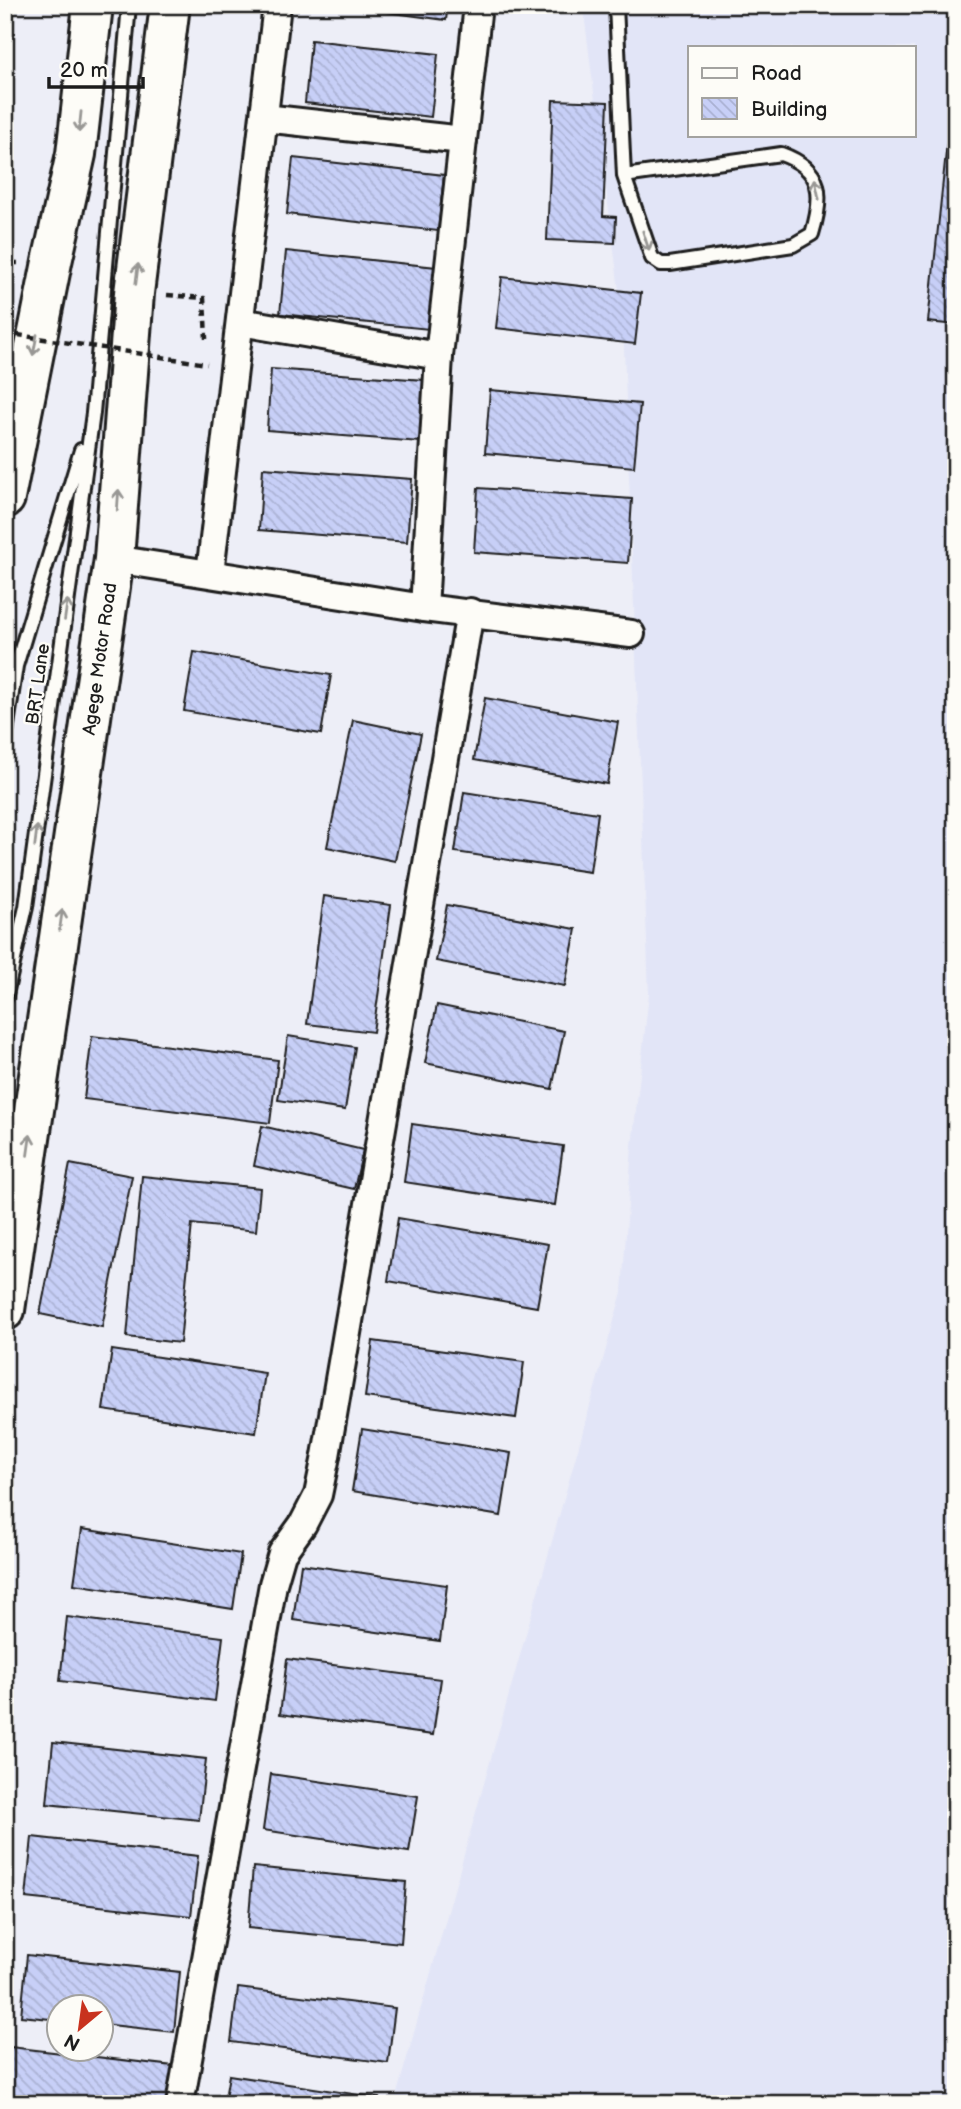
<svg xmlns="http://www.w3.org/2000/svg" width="961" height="2109" font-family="'Balsamiq Sans',sans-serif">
	<defs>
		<pattern id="building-back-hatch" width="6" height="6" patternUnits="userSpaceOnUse" patternTransform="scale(1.75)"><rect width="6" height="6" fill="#c7cff7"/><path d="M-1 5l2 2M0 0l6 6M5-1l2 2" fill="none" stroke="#aab1d3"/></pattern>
	</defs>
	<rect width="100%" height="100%" fill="#edeef7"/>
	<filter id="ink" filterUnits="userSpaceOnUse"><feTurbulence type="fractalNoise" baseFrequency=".0143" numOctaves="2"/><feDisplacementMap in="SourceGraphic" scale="14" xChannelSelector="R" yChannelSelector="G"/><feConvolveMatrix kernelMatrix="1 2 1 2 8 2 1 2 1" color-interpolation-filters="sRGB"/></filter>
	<g filter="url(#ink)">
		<!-- built -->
		<path fill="#e2e5f7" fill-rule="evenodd" d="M583 5H956V2104H394L622 1292 632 1146 649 994 623 322ZM690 47H914V135H690Z"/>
		<!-- building -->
		<g fill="url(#building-back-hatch)" stroke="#1c1c1c" stroke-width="2">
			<polygon points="335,5 448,5 446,20"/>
			<polygon points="311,40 438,54 431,117 305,103"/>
			<polygon points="954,77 956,77 956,325 928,322"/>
			<polygon points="553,100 608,102 603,216 616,217 615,243 547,240"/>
			<polygon points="293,158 444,175 438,231 287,214"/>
			<polygon points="286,251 436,267 429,329 280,314"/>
			<polygon points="502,277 641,293 635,344 496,328"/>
			<polygon points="271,369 424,380 420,442 267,430"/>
			<polygon points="490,390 640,404 634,467 485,453"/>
			<polygon points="263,468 412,479 407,542 259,530"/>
			<polygon points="478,488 632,499 628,563 474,552"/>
			<polygon points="194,652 331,675 321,734 184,711"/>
			<polygon points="485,698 618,722 607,784 474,760"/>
			<polygon points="353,720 421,734 395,861 327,847"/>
			<polygon points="464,792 598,813 590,872 455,852"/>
			<polygon points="324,896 391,905 373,1032 307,1024"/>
			<polygon points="447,905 576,929 565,986 436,961"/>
			<polygon points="437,1005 564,1031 552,1089 425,1063"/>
			<polygon points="92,1036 278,1060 270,1123 84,1099"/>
			<polygon points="288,1036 355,1047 345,1110 278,1100"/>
			<polygon points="412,1124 563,1146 555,1205 404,1182"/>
			<polygon points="262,1126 363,1150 354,1189 254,1166"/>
			<polygon points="70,1164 132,1176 102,1327 40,1314"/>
			<polygon points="142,1176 260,1188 256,1231 192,1224 180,1343 127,1337"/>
			<polygon points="398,1218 548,1244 537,1307 388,1281"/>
			<polygon points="373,1341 524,1362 516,1418 365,1397"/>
			<polygon points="112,1350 265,1373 256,1433 103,1410"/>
			<polygon points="362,1429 511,1453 501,1516 352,1491"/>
			<polygon points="82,1529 241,1554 233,1609 74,1584"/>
			<polygon points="301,1564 447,1585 440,1641 293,1620"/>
			<polygon points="67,1617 223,1637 215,1701 60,1681"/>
			<polygon points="287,1659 441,1679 433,1735 280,1714"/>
			<polygon points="53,1742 206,1759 199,1820 47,1804"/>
			<polygon points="271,1774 418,1796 409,1852 263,1830"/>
			<polygon points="32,1837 198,1856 191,1916 26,1898"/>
			<polygon points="253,1867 406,1882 401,1943 248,1928"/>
			<polygon points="27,1955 180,1972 174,2032 102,2024 102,2008 60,2008 60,2020 21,2016"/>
			<polygon points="238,1988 395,2008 388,2063 231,2042"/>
			<polygon points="10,2047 173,2066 169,2104 5,2104"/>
			<polygon points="229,2075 379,2098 378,2104 224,2104"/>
		</g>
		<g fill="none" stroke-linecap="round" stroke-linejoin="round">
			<defs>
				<g id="service">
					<path d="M616 5 624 176 652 258 661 264H670L793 245 812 234C824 194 823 169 781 154L624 176"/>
					<polyline points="5,739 16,666 81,450"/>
					<polyline points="5,999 26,907 93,413 129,5"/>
				</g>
				<g id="minor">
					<polyline points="264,118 463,140"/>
					<polyline points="240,322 439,356"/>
					<polyline points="114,559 424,608 631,634"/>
					<polyline points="210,573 277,5"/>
					<polyline points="424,608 439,356 478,5"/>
					<polyline points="180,2104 273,1584 282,1553 303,1524 318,1495 326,1456 470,612"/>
				</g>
				<g id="trunk">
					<polyline points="5,498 52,262 76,154 93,5"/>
					<path id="s1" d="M5 1310 114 559 134 293 170 5"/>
				</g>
			</defs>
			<!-- service casing -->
			<use href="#service" stroke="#1c1c1c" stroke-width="18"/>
			<!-- minor casing -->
			<use href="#minor" stroke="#1c1c1c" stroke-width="32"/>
			<!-- trunk casing -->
			<use href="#trunk" stroke="#1c1c1c" stroke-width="44"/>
			<!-- path -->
			<g stroke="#1c1c1c" stroke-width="4.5" stroke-dasharray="7 5" stroke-linecap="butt">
				<polyline points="11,276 12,263 18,263"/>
				<polyline points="167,295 204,298 206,339"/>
			</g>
			<!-- service -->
			<use href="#service" stroke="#fdfcf7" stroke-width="12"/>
			<!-- minor -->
			<use href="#minor" stroke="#fdfcf7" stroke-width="26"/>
			<!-- trunk -->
			<use href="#trunk" stroke="#fdfcf7" stroke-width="38"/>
			<!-- path-bridge -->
			<polyline stroke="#1c1c1c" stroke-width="4.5" stroke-dasharray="7 5" stroke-linecap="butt" points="5,333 207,364"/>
		</g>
		<!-- one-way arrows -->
		<defs><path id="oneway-shaft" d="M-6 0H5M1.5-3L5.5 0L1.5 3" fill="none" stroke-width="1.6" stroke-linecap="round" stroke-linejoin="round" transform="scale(1.75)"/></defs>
		<g stroke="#989794">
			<use href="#oneway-shaft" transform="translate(80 122) rotate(96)"/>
			<use href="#oneway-shaft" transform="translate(817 189) rotate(-102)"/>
			<use href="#oneway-shaft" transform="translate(646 241) rotate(72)"/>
			<use href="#oneway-shaft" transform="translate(137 274) rotate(-83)"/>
			<use href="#oneway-shaft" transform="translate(35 345) rotate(101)"/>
			<use href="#oneway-shaft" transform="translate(118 500) rotate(-86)"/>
			<use href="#oneway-shaft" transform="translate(66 610) rotate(-82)"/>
			<use href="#oneway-shaft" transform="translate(36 836) rotate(-83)"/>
			<use href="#oneway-shaft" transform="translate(61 920) rotate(-82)"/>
			<use href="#oneway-shaft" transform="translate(29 1145) rotate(-82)"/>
		</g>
	</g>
	<g text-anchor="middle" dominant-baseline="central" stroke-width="5" stroke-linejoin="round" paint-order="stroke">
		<!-- street labels -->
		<g font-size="18" fill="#1c1c1c" stroke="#fdfcf7">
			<text stroke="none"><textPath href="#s1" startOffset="658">Agege Motor Road</textPath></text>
			<text transform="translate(38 684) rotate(-82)">BRT Lane</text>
		</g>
	</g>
	<!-- margin -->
	<rect width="961" height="2109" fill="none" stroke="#fdfcf7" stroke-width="28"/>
	<rect x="14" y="14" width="933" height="2081" fill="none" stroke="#1c1c1c" stroke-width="2.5" filter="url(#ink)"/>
	<!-- legend -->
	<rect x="688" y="46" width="228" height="91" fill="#fdfcf7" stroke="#a3a29f" stroke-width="2"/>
	<rect x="702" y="68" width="35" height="10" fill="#fdfcf7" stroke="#a3a29f" stroke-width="2"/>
	<text x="751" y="80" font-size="21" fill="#1c1c1c">Road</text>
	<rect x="702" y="98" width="35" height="21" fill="url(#building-back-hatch)" stroke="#a3a29f" stroke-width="2"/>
	<text x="751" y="116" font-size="21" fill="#1c1c1c">Building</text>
	<!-- north arrow -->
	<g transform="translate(80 2028) rotate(209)"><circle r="33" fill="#fdfcf7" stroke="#a3a29f" stroke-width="2"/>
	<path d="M0-5L12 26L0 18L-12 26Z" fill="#c8321e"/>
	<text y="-10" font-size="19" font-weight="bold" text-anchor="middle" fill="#1c1c1c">N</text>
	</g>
	<!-- scale -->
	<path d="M49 77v10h94v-10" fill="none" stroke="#1c1c1c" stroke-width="3.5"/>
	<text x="60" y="77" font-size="21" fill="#1c1c1c" stroke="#fdfcf7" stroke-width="5" paint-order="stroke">20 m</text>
</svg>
